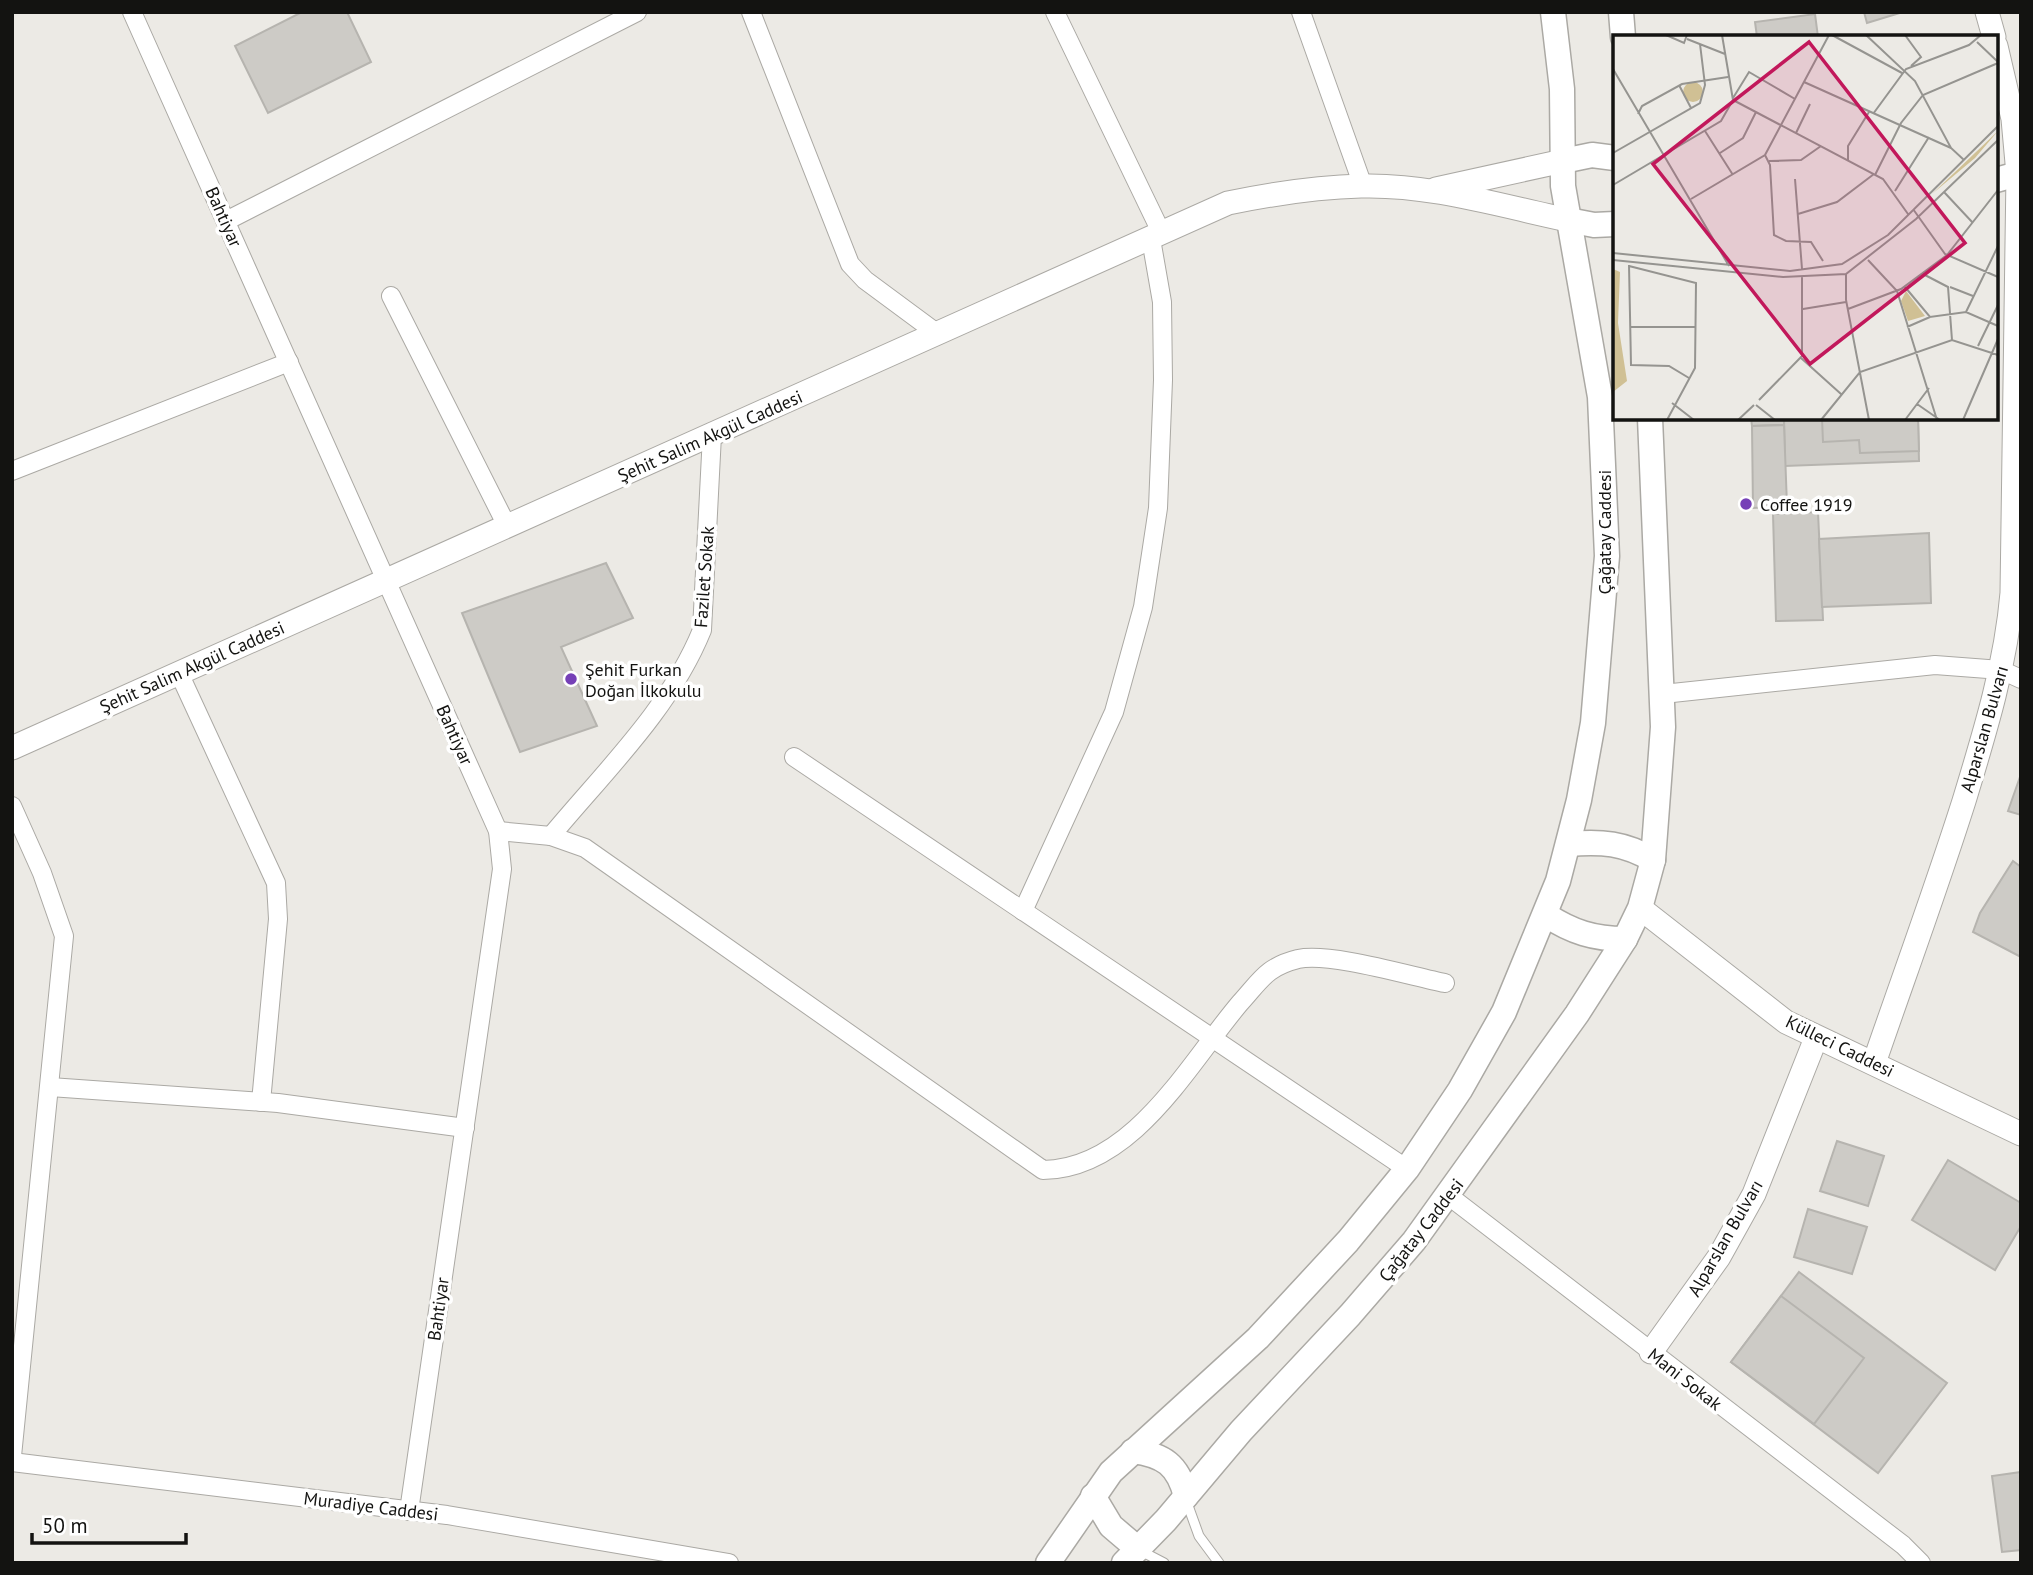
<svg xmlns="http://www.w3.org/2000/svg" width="2033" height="1575" font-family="'PT Sans',sans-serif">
	<rect width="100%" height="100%" fill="#eceae5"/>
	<!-- building -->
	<g fill="#cdcbc6" stroke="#b6b4af" stroke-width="2">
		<polygon points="302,12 347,12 371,62 268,113 235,46"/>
		<polygon points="1864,12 1903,12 1867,23"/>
		<polygon points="1815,14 1818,37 1757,37 1755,22"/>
		<polygon points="1751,418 1784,418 1784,425 1752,426"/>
		<polygon points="1784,418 1918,418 1919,461 1785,466"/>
		<polygon points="1822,418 1918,418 1919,451 1860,453 1859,440 1823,442"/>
		<polygon points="1784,425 1787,506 1753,508 1752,426"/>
		<polygon points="1818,512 1823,620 1776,621 1773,514"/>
		<polygon points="1929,533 1931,603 1822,607 1819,539"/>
		<polygon points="606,563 633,618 561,647 597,726 520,752 462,613"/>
		<polygon points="2021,774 2021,815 2008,811"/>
		<polygon points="2013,861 2021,867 2021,957 1973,932 1980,913"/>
		<polygon points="1837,1141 1884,1156 1868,1206 1820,1191"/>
		<polygon points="1948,1160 2021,1203 2021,1226 1995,1270 1912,1220"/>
		<polygon points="1808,1209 1867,1227 1852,1274 1794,1257"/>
		<polygon points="1799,1272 1947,1383 1878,1473 1731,1362"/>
		<polygon points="1781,1296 1864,1358 1814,1424 1731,1362"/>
		<polygon points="2021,1472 2021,1550 2002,1552 1992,1476"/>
	</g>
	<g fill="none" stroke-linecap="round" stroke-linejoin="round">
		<defs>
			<g id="service">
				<polyline points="1186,1500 1199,1536 1219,1563"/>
				<polyline points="1139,1550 1164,1563"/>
			</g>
			<g id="minor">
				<polyline points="132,12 498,831 502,869 409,1511"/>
				<polyline points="751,12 850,264 865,280 938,334"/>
				<polyline points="1055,12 1162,234"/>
				<polyline points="1301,12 1363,186"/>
				<polyline points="226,221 637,12"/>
				<polyline points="391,296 507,526"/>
				<polyline points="12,471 289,362"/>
				<polyline points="179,673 276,883 278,919 261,1102"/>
				<polyline points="1663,694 1935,665 2001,670 2021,679"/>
				<polyline points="794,757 1407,1169"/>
				<polyline points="12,806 42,873 64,936 12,1456"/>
				<path d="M498 831 551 836 585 848 1043 1170C1133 1169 1189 1063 1240 1003 1261 980 1266 967 1298 959 1330 952 1410 976 1445 983"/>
				<path d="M551 836C604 772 670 709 702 630L712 435"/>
				<polyline points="1023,911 1114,712 1143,607 1158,508 1163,380 1162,302 1151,239"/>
				<polyline points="50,1087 278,1103 465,1128"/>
				<polyline points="1449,1196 1903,1545 1921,1563"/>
				<polyline points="12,1462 447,1515 729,1563"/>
			</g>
			<g id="tertiary">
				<polyline points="1987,12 1994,37"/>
				<polyline points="1436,189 1563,161"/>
				<path d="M12 748 1228 203C1272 194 1316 187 1361 186 1430 184 1501 206 1568 220"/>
				<polyline points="1640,908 1786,1022 2021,1134"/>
				<path d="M1874 1063C1904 976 1936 889 1964 801 1985 732 2006 664 2012 593L2018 174 2013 119 1996 46"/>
				<polyline points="1651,1352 1719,1257 1754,1194 1816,1038"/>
			</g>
			<g id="secondary">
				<polyline points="1621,12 1623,37"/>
				<polyline points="1563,161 1592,155 1615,158"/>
				<polyline points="1996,180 2021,173"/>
				<polyline points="1568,220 1594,225 1615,224"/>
				<path d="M1569 844C1601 841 1625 843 1653 860"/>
				<path d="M1546 915C1572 932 1594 939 1625 939"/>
				<path d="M1133 1451C1164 1455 1178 1465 1186 1496"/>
				<polyline points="1093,1496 1111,1526 1138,1549"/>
				<polyline points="1048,1563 1111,1472 1258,1338 1348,1241 1407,1169 1460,1090 1504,1012 1558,881 1579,800 1593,723 1607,556 1600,397 1563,186 1562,89 1553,12"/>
				<polyline points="1124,1563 1166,1520 1241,1431 1350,1315 1414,1241 1577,1014 1625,939 1640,908 1653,860 1663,727 1650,418"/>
			</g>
		</defs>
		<!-- service casing -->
		<use href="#service" stroke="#aba9a4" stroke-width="11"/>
		<!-- minor casing -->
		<use href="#minor" stroke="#aba9a4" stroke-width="20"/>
		<!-- tertiary casing -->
		<use href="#tertiary" stroke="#aba9a4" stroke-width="25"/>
		<!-- secondary casing -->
		<use href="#secondary" stroke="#aba9a4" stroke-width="27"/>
		<!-- service -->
		<use href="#service" stroke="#fff" stroke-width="9"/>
		<!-- minor -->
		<use href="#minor" stroke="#fff" stroke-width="18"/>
		<!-- tertiary -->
		<use href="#tertiary" stroke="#fff" stroke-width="23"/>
		<!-- secondary -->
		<use href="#secondary" stroke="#fff" stroke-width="24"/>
	</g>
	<!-- markers -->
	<g fill="#7640b7" stroke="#fff" stroke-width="2.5">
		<circle cx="1746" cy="504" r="7"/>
		<circle cx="571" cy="679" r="7"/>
	</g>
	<g text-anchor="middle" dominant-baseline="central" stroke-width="7" stroke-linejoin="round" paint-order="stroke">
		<!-- street labels -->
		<g font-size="18" fill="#131311" stroke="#fff">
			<text transform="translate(224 217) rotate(66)">Bahtiyar</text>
			<text transform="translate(710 436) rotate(-24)">Şehit Salim Akgül Caddesi</text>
			<text transform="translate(1604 532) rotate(-90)">Çağatay Caddesi</text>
			<text transform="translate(704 577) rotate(-86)">Fazilet Sokak</text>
			<text transform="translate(192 667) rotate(-24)">Şehit Salim Akgül Caddesi</text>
			<text transform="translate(1984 729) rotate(-74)">Alparslan Bulvarı</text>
			<text transform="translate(455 735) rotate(66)">Bahtiyar</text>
			<text transform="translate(1840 1046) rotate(26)">Külleci Caddesi</text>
			<text transform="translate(1421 1230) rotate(-52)">Çağatay Caddesi</text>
			<text transform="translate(1725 1238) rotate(-60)">Alparslan Bulvarı</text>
			<text transform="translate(438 1309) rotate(-82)">Bahtiyar</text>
			<text transform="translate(1685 1379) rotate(38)">Mani Sokak</text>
			<text transform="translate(371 1506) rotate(7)">Muradiye Caddesi</text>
		</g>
		<!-- poi labels -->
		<g font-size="18" fill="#131311" stroke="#fff" text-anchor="start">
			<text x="1760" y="504">Coffee 1919</text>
			<text x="585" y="669">Şehit Furkan<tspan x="585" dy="21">Doğan İlkokulu</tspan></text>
		</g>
	</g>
	<!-- overview -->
	<g transform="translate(1613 35)">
		<rect width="385" height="385" fill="#eceae5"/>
		<path d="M70 57a10 10 0 1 1 20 0a10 10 0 1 1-20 0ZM385 96 362 123 319 159ZM0 234 7 237 5 288 14 346 0 357ZM293 256 312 281 295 286 288 266Z" fill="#d0c094"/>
		<path fill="none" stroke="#959490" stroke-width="2" d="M53 0 71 8 74 0M109 0 120 65 270 144 295 179M219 0 289 38M253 0 302 46 338 113 351 125M292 0 308 22 298 31M74 4 112 19M364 7 385 27M0 34 116 231M191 47 338 113M66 50 78 73M120 63 136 37 182 64M25 79 29 71 69 49 115 42M260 79 293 34 356 10 368 0M92 96 120 140M183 98 197 69M0 118 87 68 92 50 87 9M107 118 130 103 143 77M152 120 157 130 161 200 173 206 198 207 210 226M235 125V111L256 77M156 126 188 125 208 111M262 140 288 88 310 60 385 28M182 144 189 234M0 150 108 86 120 65M282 156 316 102M331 157 360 188M78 164 152 120 216 0M300 174 332 219 385 242M185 179 224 167 261 139M0 218 177 236 229 229 275 200 385 91M0 225 170 242 233 239 303 184 385 105M255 225 284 256 324 385M16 230 18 330 56 331 76 343M16 231 83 248 82 333 54 385M233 239V265L256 385M310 239 335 252 339 305M292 252 317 282 353 277 385 291M337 252 360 261M190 274 233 267M235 274 288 254 334 220 385 155M353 277 385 211M17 292H83M294 292 317 282M365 311 385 270M188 323 228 359M146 365 189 321V242M59 368 81 385M304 369 327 385M143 370 162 385M125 385 141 370M208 385 247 337 339 305 385 320M292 385 316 353M350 385 385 304"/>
		<path fill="#c2185b" fill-opacity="0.15" stroke="#c2185b" stroke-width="3.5" d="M196 7 352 208 197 329 40 129Z"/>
		<rect width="385" height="385" fill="none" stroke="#131311" stroke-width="3.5"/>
	</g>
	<!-- border -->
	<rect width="2033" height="1575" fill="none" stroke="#131311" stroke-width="28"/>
	<!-- scale -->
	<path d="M32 1533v10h154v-10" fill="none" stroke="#131311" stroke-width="3.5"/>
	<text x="42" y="1533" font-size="21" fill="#131311" stroke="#ffffff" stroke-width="5" paint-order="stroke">50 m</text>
</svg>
